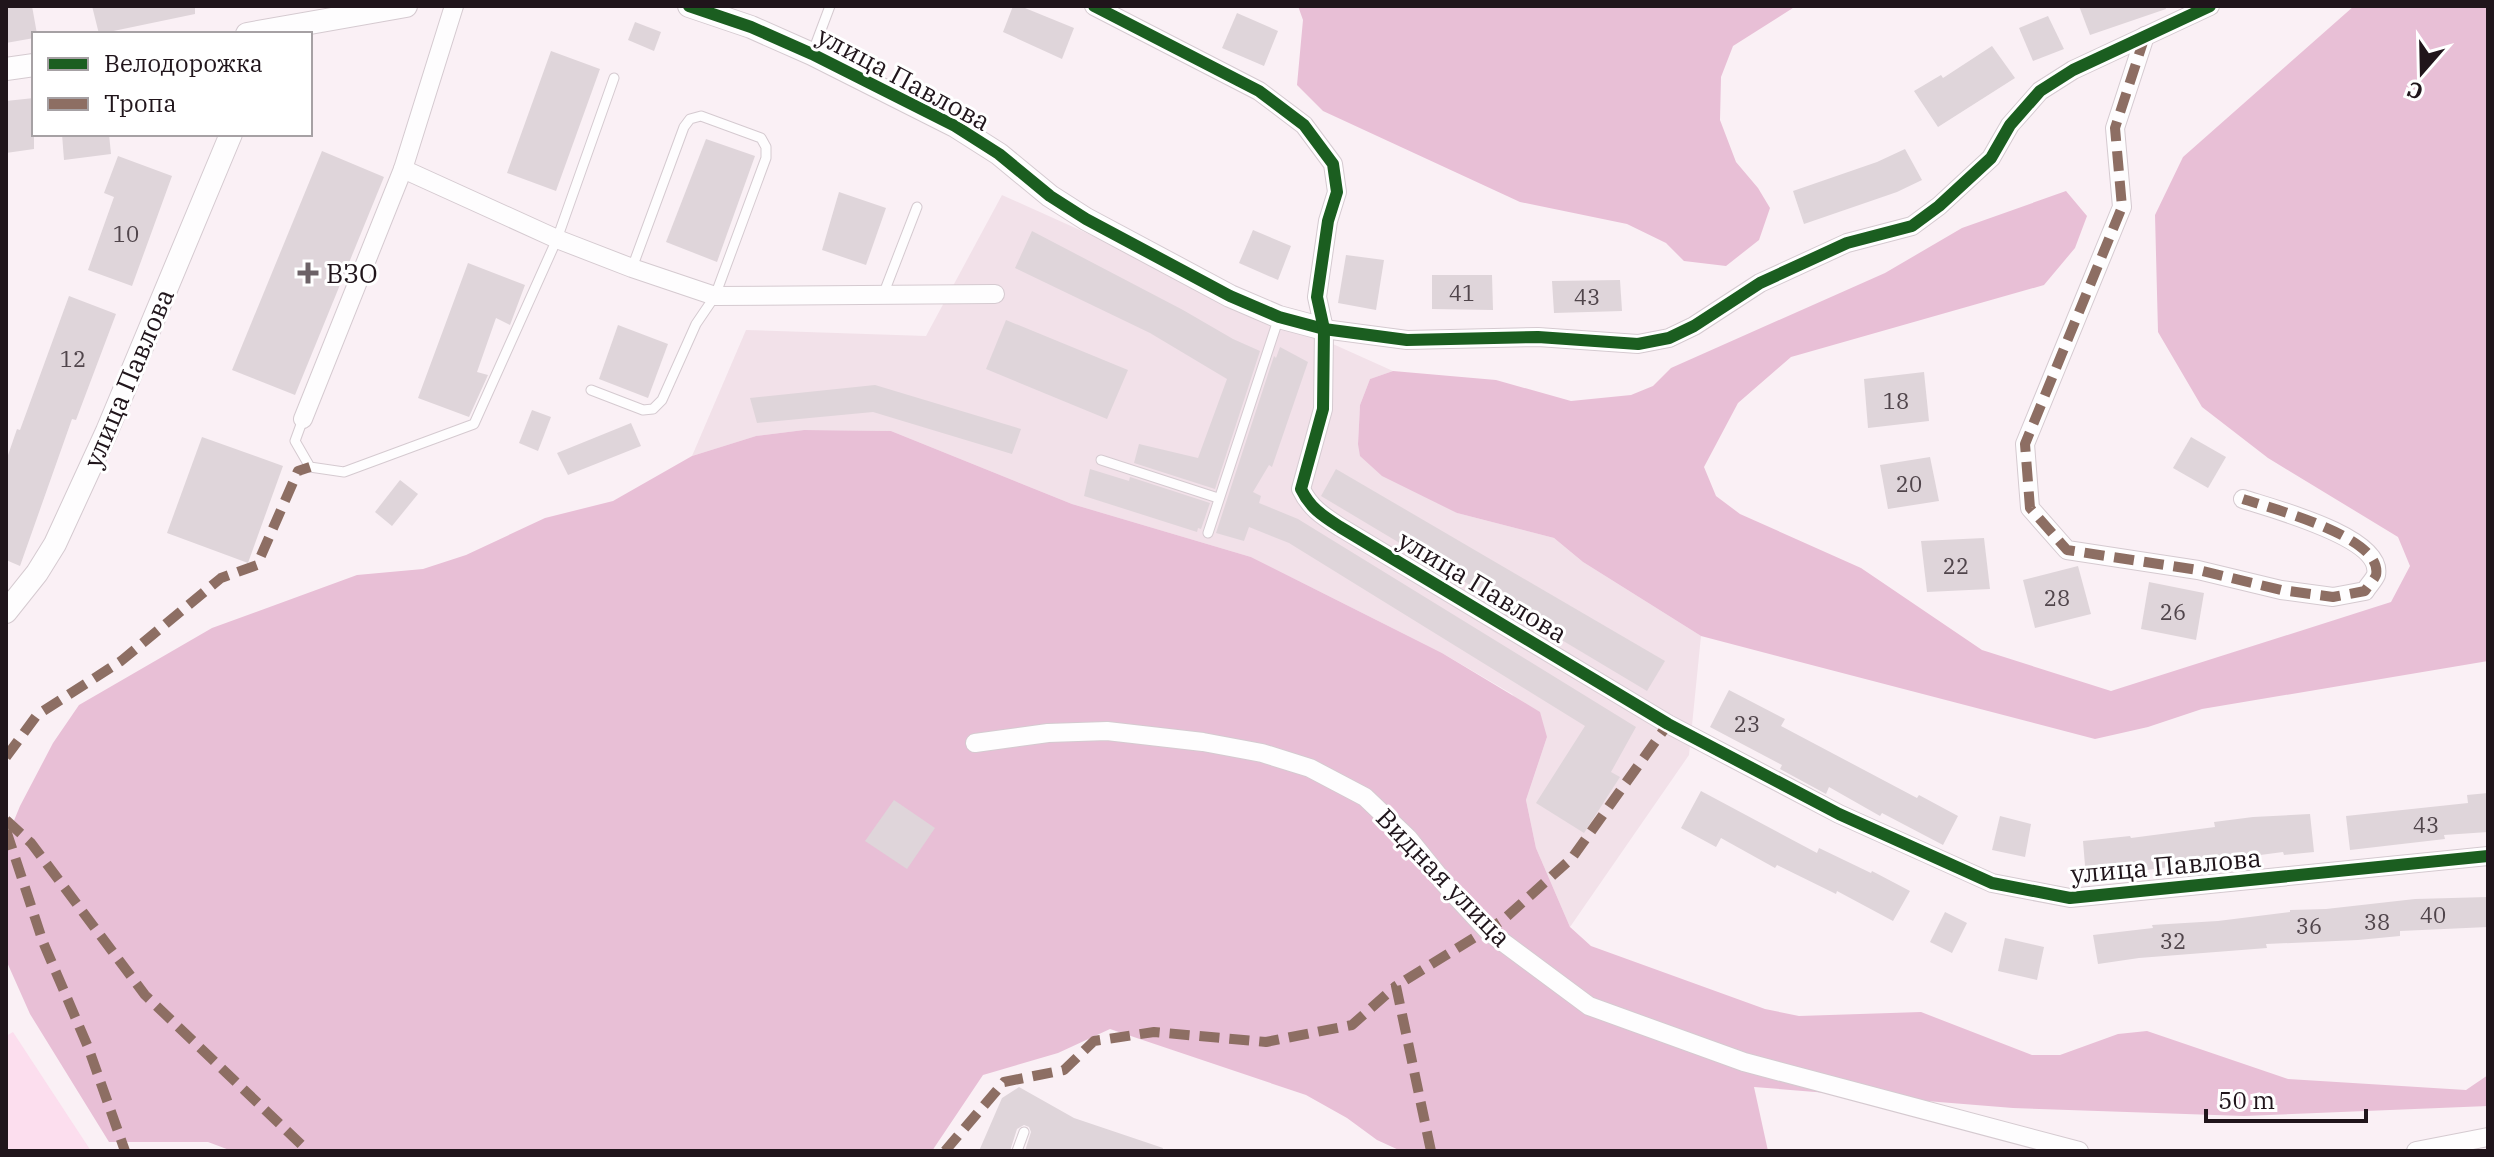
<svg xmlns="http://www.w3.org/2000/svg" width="2494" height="1157" font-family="'IBM Plex Serif',serif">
	<rect width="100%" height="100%" fill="#faf0f5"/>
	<!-- built -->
	<polygon fill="#f2e1e9" points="1002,195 1393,371 1370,379 1360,405 1358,444 1457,513 1554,538 1583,562 1701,636 1689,755 1570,927 1536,848 1526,800 1547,737 1512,694 1442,653 1251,557 1072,504 891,431 804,430 756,436 692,456 746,330 926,336"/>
	<!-- green -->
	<polygon fill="#fcdeee" points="13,1032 91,1151 6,1151 6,1036"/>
	<!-- forest -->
	<g fill="#e8bfd6">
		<polygon points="1298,6 1796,6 1733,46 1721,77 1720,120 1736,162 1758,188 1770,208 1759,240 1726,266 1684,261 1666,243 1627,224 1520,202 1323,111 1297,85 1303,20"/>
		<polygon points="2354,6 2488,6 2488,661 2202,709 2148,727 2095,739 1701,636 1583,562 1554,538 1457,513 1382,476 1360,456 1358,444 1360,405 1370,379 1393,371 1496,380 1571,401 1631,395 1653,386 1671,368 1885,273 1962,228 2066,191 2087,216 2075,248 2044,285 1791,357 1738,403 1704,467 1716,496 1740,514 1861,568 1982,650 2111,691 2391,602 2410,566 2398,537 2268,458 2202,407 2158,332 2155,215 2183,157"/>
		<polygon points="804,430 891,431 1072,504 1251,557 1442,653 1540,712 1547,737 1526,800 1536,848 1570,927 1591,946 1765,1009 1799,1016 1921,1012 2032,1055 2060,1055 2118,1034 2147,1031 2288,1079 2466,1090 2488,1075 2488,1106 2244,1116 2013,1108 1754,1087 1768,1151 1401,1151 1377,1140 1347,1118 1306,1095 1110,1029 1058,1053 983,1075 932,1151 232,1151 208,1142 109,1142 30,1014 6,960 6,840 20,806 53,743 79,705 212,628 357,575 423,569 466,555 545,518 613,501 692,456 756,436"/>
	</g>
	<!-- building -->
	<g fill="#dfd5da">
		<polygon points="6,6 32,6 37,34 34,34 34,38 6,43"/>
		<polygon points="92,6 195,6 195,14 99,34"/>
		<polygon points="1013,6 1020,6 1074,28 1062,59 1003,32"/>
		<polygon points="2079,6 2165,6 2166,9 2090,35"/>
		<polygon points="1237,13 1278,31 1264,66 1222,48"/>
		<polygon points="2048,16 2064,49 2033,61 2019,28"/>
		<polygon points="635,22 661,32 654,51 628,40"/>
		<polygon points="1992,46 2015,78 1938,127 1914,91 1941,75 1943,78"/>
		<polygon points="551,51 600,69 556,191 507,173"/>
		<polygon points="34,98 34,149 6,153 6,101"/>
		<polygon points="62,134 109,134 111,154 64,160"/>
		<polygon points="706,139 755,156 717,262 666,242"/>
		<polygon points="1905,149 1922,180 1897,192 1804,224 1793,191 1877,162"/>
		<polygon points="322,151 384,177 295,395 232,370"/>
		<polygon points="118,156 172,176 132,286 88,270 114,197 104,193"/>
		<polygon points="839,192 886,208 866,265 822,250"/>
		<polygon points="1253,230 1291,246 1278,280 1239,263"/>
		<polygon points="1032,231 1183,310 1233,339 1260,351 1215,489 1134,463 1139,444 1198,458 1227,379 1150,333 1015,268"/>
		<polygon points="1346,255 1384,260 1376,310 1338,303"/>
		<polygon points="468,263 525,285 510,325 496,318 477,372 488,375 469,417 418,398"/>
		<polygon points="1432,275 1492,275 1493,310 1432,309"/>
		<polygon points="1620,280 1622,311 1554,313 1552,281"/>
		<polygon points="69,296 116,314 76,420 72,419 20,566 6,560 6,461 17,429 20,430"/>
		<polygon points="1006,320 1128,370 1107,419 986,369"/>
		<polygon points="618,325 668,344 648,398 599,379"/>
		<polygon points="1280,347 1308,362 1272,467 1269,465 1253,492 1261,496 1259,503 1298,519 1636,727 1611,772 1620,777 1584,833 1536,803 1585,726 1289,543 1249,527 1244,541 1216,533 1274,356 1276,358"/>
		<polygon points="1924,372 1929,421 1868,428 1864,379"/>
		<polygon points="875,385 1021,429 1012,454 873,412 757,423 750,398"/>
		<polygon points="532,410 551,417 538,451 519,443"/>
		<polygon points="631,423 641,446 568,475 557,453"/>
		<polygon points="202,437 283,466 248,563 167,533"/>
		<polygon points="2191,437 2226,457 2208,488 2173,468"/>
		<polygon points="1930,457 1939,501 1888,509 1880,465"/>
		<polygon points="1090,469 1129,481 1130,477 1210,503 1201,529 1198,528 1197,532 1084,496"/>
		<polygon points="1336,469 1665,661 1647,691 1321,496"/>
		<polygon points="400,480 418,494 392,526 375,512"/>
		<polygon points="1984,538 1990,589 1927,592 1921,541"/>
		<polygon points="2078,566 2091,614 2035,628 2023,580"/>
		<polygon points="2149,582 2204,593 2196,640 2141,629"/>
		<polygon points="1729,690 1785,719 1781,726 1917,798 1919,795 1958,816 1943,845 1882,813 1880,816 1829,787 1826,794 1780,769 1782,765 1710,727"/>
		<polygon points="1701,791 1817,853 1819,848 1871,873 1872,871 1910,891 1893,921 1837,891 1836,894 1777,865 1775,868 1721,838 1716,847 1681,828"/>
		<polygon points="2488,793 2488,832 2444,835 2445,839 2350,850 2346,816 2468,803 2467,795"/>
		<polygon points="894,800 935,828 907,869 865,841"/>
		<polygon points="2310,814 2314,852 2284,855 2283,852 2086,878 2083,841 2130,836 2131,838 2215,827 2214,822 2253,817"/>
		<polygon points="2000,816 2031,824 2025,857 1992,850"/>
		<polygon points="2488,897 2488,927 2400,931 2400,936 2358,940 2266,944 2267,948 2139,958 2098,964 2093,935 2153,928 2152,925 2218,921 2290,912 2290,910 2326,909 2415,899"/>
		<polygon points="1945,912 1967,923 1952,953 1930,942"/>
		<polygon points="2005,938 2044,947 2037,980 1998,971"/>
		<polygon points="1019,1087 1074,1118 1163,1148 1162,1151 1025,1151 1031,1132 1029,1127 1024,1125 1017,1129 1010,1151 979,1151 1002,1098"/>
	</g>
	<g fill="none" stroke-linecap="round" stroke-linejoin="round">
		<defs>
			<g id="service">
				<polyline points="812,54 830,6"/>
				<polyline points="883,295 917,207"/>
				<polyline points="591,390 643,410 653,409 662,400 696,324 715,296 766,158 766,147 761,138 701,116 690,119 684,127 632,268"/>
				<polyline points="303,419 295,441 310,467 344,472 474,424 557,239 614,78"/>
				<polyline points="1101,460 1218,498"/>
				<polyline points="1208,533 1279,317"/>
				<polyline points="1017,1151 1024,1132"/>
			</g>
			<g id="minor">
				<polyline points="454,6 403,169 557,239 632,268 715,296 995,294"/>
				<path d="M1094 6 1259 91 1304 125 1333 164 1337 192 1328 221 1317 297 1324 329 1323 409 1301 489C1310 508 1323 516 1340 527L1668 724 1839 814 1992 883 2070 898 2488 856"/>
				<path d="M2145 36 2115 128 2122 207 2025 444 2030 508 2067 550 2198 570 2281 590 2333 597 2365 591C2368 586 2374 580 2376 575 2384 537 2270 508 2243 499"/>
				<polyline points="1324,329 1407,340 1538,337 1638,344 1669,338 1694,326 1760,283 1847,243 1912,226 1939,206 1991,158 2010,125 2040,91 2073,70 2210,6"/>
				<polyline points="303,419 403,169"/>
				<polyline points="975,743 1048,733 1107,731 1203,742 1262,753 1310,768 1365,797 1408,838 1450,890 1488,931 1589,1006 1744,1062 2079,1151"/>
				<polyline points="2416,1151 2488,1137"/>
			</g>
			<g id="tertiary">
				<polyline points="689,6 751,27 812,54 955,126 999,154 1050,196 1086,219 1230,296 1279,317 1324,329"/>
				<polyline points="247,34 406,6"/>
				<polyline points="6,69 34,65"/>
				<polyline points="6,612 37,573 55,544 107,431 231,134"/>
			</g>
		</defs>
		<!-- service casing -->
		<use href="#service" stroke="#d5cad0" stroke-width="11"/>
		<!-- minor casing -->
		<use href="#minor" stroke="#d5cad0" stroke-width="20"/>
		<!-- tertiary casing -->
		<use href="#tertiary" stroke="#d5cad0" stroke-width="24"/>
		<!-- service -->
		<use href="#service" stroke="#fefdfe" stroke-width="9"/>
		<!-- minor -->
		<use href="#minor" stroke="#fefdfe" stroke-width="18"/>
		<!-- tertiary -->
		<use href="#tertiary" stroke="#fefdfe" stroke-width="22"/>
		<!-- quiet -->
		<g stroke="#8d6e63" stroke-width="10" stroke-dasharray="20 10" stroke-linecap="butt">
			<path d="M2145 36 2115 128 2122 207 2025 444 2030 508 2067 550 2198 570 2281 590 2333 597 2365 591C2368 586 2374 580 2376 575 2384 537 2270 508 2243 499"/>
			<polyline points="6,757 37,715 121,661 221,578 257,565 298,471 310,467"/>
			<polyline points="6,820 31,843 145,995 308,1151"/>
			<polyline points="6,830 43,942 88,1047 125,1151"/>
			<polyline points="945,1151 1004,1082 1064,1070 1094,1041 1154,1032 1266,1042 1352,1025 1396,986"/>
			<polyline points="1431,1151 1396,986 1503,920 1572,858 1668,724"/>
		</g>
		<defs>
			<g id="cycleway">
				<polyline points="689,6 751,27 812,54 955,126 999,154 1050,196 1086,219 1230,296 1279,317 1324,329 1407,340 1538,337 1638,344 1669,338 1694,326 1760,283 1847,243 1912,226 1939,206 1991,158 2010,125 2040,91 2073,70 2210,6"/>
				<path d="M1094 6 1259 91 1304 125 1333 164 1337 192 1328 221 1317 297 1324 329 1323 409 1301 489C1310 508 1323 516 1340 527L1668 724 1839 814 1992 883 2070 898 2488 856"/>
			</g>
		</defs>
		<!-- cycleway casing -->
		<use href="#cycleway" stroke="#fff" stroke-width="17"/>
		<!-- cycleway -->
		<use href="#cycleway" stroke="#1b5e20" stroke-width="12"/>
	</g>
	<!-- markers -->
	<path fill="#6c6267" stroke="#fff" stroke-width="3" d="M304 261h8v8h8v8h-8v8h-8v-8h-8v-8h8z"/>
	<g text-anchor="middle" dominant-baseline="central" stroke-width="6" stroke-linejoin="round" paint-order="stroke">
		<!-- number labels -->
		<g font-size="22" fill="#50454b">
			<text x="126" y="233">10</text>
			<text x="1462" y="292">41</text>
			<text x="1587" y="296">43</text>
			<text x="73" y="358">12</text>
			<text x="1896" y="400">18</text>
			<text x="1909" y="483">20</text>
			<text x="1956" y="565">22</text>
			<text x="2057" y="597">28</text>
			<text x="2173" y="611">26</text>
			<text x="1747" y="723">23</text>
			<text x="2426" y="824">43</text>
			<text x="2433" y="914">40</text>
			<text x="2377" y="921">38</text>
			<text x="2309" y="925">36</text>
			<text x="2173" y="940">32</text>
		</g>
		<!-- street labels -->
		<g font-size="26" fill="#20151b" stroke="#fff">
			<text transform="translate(904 78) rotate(28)">улица Павлова</text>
			<text transform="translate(128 378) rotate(-67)">улица Павлова</text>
			<text transform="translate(1483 586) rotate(31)">улица Павлова</text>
			<text transform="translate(2166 865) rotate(-5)">улица Павлова</text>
			<text transform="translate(1444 877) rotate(46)">Видная улица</text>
		</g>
		<!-- poi labels -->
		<g font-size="26" fill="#20151b" stroke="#fff" text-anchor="start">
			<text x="326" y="273">ВЗО</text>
		</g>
	</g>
	<!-- border -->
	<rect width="2494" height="1157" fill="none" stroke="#20151b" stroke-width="16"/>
	<!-- legend -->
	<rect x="32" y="32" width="280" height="104" fill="#ffffff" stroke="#a6a1a4" stroke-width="2"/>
	<rect x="48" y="58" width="40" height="12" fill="#1b5e20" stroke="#a6a1a4" stroke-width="2"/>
	<text x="104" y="72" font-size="24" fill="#20151b">Велодорожка</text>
	<rect x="48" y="98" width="40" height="12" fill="#8d6e63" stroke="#a6a1a4" stroke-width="2"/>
	<text x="104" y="112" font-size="24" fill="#20151b">Тропа</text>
	<!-- north arrow -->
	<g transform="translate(2422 72) rotate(200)" stroke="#ffffff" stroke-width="6" paint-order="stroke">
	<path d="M0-6L14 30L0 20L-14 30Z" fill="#20151b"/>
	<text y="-12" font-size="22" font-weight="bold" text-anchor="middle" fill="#20151b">С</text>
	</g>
	<!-- scale -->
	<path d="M2206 1109v12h160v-12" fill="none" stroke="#20151b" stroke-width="4"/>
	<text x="2218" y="1109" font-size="24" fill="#20151b" stroke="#ffffff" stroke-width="6" paint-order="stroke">50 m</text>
</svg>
